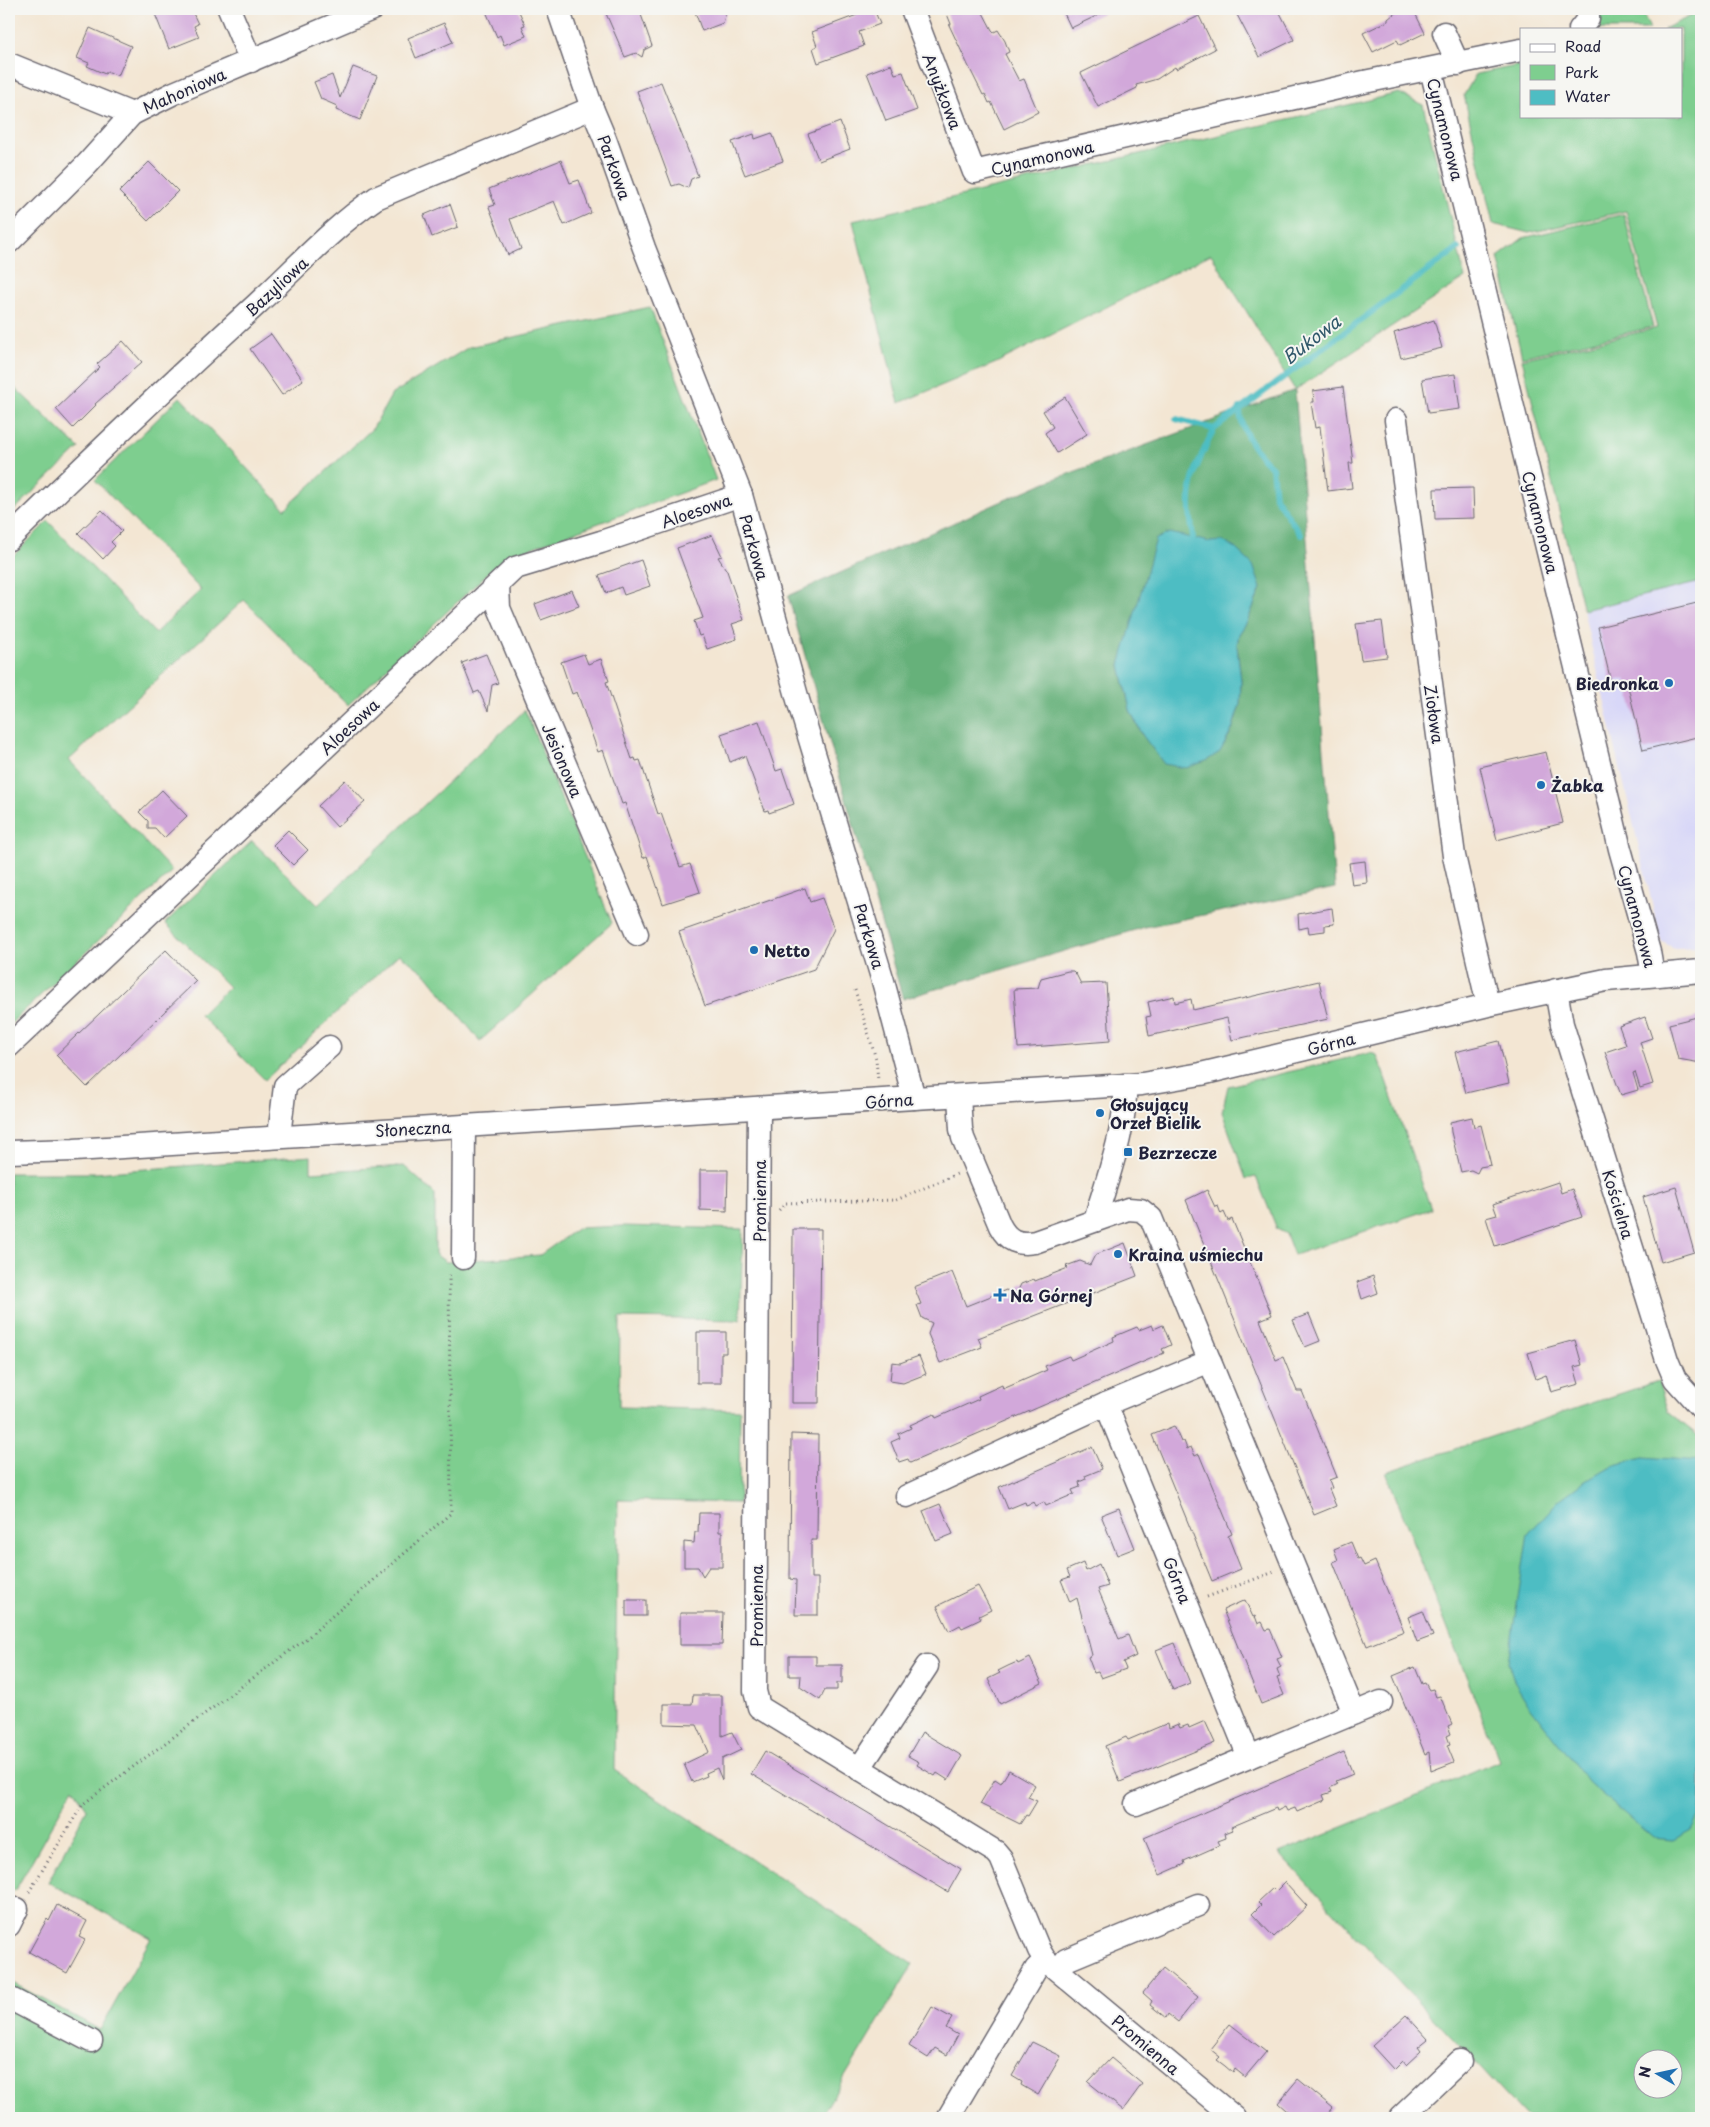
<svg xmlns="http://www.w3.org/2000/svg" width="1710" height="2127" font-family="'Playpen Sans',sans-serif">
	<rect width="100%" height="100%" fill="#f6f6f2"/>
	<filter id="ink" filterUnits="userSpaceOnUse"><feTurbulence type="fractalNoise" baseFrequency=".02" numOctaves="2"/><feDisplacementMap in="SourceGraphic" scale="10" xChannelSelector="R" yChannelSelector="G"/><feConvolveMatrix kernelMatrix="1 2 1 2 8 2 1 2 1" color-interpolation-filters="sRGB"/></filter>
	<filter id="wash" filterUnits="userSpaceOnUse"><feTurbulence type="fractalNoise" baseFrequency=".0096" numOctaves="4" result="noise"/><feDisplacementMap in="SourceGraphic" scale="20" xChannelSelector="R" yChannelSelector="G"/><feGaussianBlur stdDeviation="1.12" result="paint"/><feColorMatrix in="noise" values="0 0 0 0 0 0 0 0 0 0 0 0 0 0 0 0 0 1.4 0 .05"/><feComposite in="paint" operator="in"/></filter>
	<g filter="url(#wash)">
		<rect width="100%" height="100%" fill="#f3e6d3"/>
		<!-- built -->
		<polygon fill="#d8d7f8" points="1701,582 1701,947 1674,948 1661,941 1583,610"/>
		<!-- green -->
		<g fill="#7ece8f" stroke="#507865" fill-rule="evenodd">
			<polygon points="1601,9 1641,9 1650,29 1598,29"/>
			<polygon points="1701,11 1701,582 1583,610 1522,359 1657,328 1626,211 1529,233 1493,224 1464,95 1476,74 1521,65 1521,116 1681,116 1681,29 1664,29"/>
			<polygon points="1399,93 1423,105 1465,278 1295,390 1211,254 996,363 899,403 853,221"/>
			<polygon points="1624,214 1653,327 1522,357 1498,257 1523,238"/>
			<polygon points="650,307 716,480 504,558 348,705 244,600 69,760 172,871 9,1025 9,560 48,521 155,633 201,590 95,480 180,397 285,509 373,428 392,394 469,347"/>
			<polygon points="14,387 79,448 9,515 9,392"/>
			<polygon points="525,710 612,923 480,1041 426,974 399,954 265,1080 200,1015 229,987 165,923 252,841 318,905"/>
			<polygon points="1370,1053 1377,1055 1431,1209 1294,1255 1286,1234 1277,1229 1256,1177 1246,1179 1222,1112 1228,1086"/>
			<polygon points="311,1156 311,1172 404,1166 435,1194 435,1254 446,1262 540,1255 578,1228 622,1226 743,1229 740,1320 620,1318 619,1407 740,1410 739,1503 618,1500 614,1770 913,1964 820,2118 9,2118 9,1981 100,2030 151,1938 48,1882 87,1809 73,1788 15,1891 9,1888 9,1173 95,1173"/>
			<path d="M1658 1381 1668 1412 1701 1438V1963L1698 1966 1701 1969V2118H1527L1279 1853 1394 1806 1499 1760 1386 1472ZM1642 2060H1672V2090H1642Z"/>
		</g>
		<!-- forest -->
		<path fill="#66b17a" stroke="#446a5a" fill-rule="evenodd" d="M1295 390 1335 888 1145 927 903 999 788 596 1041 484ZM1223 541 1261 588 1247 622 1239 634 1237 646 1241 681 1240 704 1232 730 1143 736 1130 710 1120 665 1210 542Z"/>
		<!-- water -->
		<g fill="#4ebdc3" stroke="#38707f">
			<polygon points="1169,533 1210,542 1223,541 1235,548 1253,565 1261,588 1247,622 1239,634 1237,646 1241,681 1240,704 1232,730 1220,752 1206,761 1186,768 1164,764 1143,736 1130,710 1120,665 1156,539"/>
			<polygon points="1643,1457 1701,1461 1701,1795 1700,1813 1691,1830 1673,1840 1653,1838 1589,1783 1528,1704 1515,1683 1508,1662 1528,1534 1559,1500 1582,1483 1611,1466"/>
		</g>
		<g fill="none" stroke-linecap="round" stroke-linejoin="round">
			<!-- stream -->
			<g stroke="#4ebdc3" stroke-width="6">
				<path d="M1240 408C1239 429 1257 455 1272 467L1275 497 1301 535"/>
				<polyline points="1176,419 1214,429 1458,248"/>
				<path d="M1193 538C1192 526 1189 512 1190 499 1191 474 1203 452 1214 429"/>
			</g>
		</g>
		<g id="blocks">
			<!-- building -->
			<g fill="#d2a8da">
				<polygon points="153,9 191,9 198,24 194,26 199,37 169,49"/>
				<polygon points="485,9 518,9 525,25 522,26 526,36 504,45 500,35 497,37"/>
				<polygon points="604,9 639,9 652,46 644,50 642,57 636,53 625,57"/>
				<polygon points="694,9 727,9 723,23 702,31"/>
				<polygon points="867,9 874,9 880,24 859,32 864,46 818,63 813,48 817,46 812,32 857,15 856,13"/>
				<polygon points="945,9 981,9 992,30 994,32 998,30 1005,41 1009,52 1005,54 1019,81 1024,79 1038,112 1004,129 991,102 989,103 985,94 983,95 967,63 949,25 951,24"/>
				<polygon points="1062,9 1111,9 1071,28"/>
				<polygon points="1234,9 1278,9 1294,40 1259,57"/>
				<polygon points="1400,9 1413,9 1425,33 1400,45 1397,40 1373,52 1363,33 1388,21 1388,19"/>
				<polygon points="1199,16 1215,49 1176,69 1175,67 1157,79 1136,85 1137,88 1098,107 1081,73"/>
				<polygon points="444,23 453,42 416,58 408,38"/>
				<polygon points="90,28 131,46 118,76 107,71 105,74 87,66 89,63 77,58"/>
				<polygon points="891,64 895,74 903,72 917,110 886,121 867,73"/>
				<polygon points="353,67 377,76 360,120 336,110 337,106 321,99 314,82 332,75 340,98"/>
				<polygon points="661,82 698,176 691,179 688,188 679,184 672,186 637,91"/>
				<polygon points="840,122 850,149 819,161 808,134"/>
				<polygon points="772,133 783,161 745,175 732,142 754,134 755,139"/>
				<polygon points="561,160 570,183 579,180 591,213 564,225 554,201 510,219 521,249 508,255 489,207 495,205 489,189"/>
				<polygon points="149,162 178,191 148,221 119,192"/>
				<polygon points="450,204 458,227 432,237 424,215"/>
				<polygon points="1434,320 1442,348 1401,358 1394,333"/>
				<polygon points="271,334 303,380 282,395 250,349"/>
				<polygon points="123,341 142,362 95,404 96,405 73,428 56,409 100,367 97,364"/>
				<polygon points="1455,374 1460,409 1428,413 1422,379"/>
				<polygon points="1343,387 1353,463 1349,463 1352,488 1328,491 1320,427 1315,428 1311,402 1314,402 1313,391"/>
				<polygon points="1065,397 1087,434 1057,453 1045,433 1053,427 1043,411"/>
				<polygon points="1473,488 1474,518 1435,519 1434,489"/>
				<polygon points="102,510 122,531 111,542 115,546 103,559 78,533"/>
				<polygon points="712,535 722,556 718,557 727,571 744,620 732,624 737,639 707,649 702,635 699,636 694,621 703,618 677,548"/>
				<polygon points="641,560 650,586 624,595 621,587 606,593 599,575"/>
				<polygon points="572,590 579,606 541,620 535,604"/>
				<polygon points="1701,602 1701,736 1643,750 1626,678 1611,682 1598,627"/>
				<polygon points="1382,621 1387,657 1361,660 1356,624"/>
				<polygon points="486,654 498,683 492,685 488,711 479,691 474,693 462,663"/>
				<polygon points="584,654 588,664 601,659 609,681 606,682 632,759 635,758 636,761 640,760 658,814 661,813 680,867 690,864 700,892 663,904 647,856 643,858 625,803 622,804 603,750 598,752 577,692 572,694 561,662"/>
				<polygon points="759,721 776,771 782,769 794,804 769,813 768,810 765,811 745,756 730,762 721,734"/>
				<polygon points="1546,752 1563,823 1497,840 1480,767"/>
				<polygon points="345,780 365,802 337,827 318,806"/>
				<polygon points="162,790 187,816 164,838 155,828 148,828 148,821 139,812"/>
				<polygon points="288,830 308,850 293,865 273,845"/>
				<polygon points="1365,861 1367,883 1352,885 1349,863"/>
				<polygon points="805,888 810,902 822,898 834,929 814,969 705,1006 679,932"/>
				<polygon points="1332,908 1334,924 1325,925 1325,931 1309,933 1308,927 1299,929 1298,914"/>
				<polygon points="166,950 196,981 87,1087 56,1055"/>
				<polygon points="1068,971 1073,971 1076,974 1081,984 1106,983 1110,1041 1018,1048 1014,989 1038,988 1041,978"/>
				<polygon points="1319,981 1328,1019 1232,1040 1227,1018 1149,1036 1146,1017 1151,1016 1148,1002 1174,996 1175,1003 1191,999 1193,1010"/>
				<polygon points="1701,1016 1701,1063 1678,1059 1669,1024"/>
				<polygon points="1645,1017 1652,1038 1640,1042 1653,1084 1640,1088 1635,1072 1633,1073 1638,1090 1621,1095 1605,1052 1626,1045 1619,1026"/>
				<polygon points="1499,1041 1509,1083 1466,1093 1455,1052"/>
				<polygon points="1472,1117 1474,1127 1481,1125 1491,1165 1480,1167 1477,1173 1471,1170 1461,1172 1451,1132 1450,1122"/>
				<polygon points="700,1170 728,1170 727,1211 700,1210"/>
				<polygon points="1558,1182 1561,1193 1572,1189 1582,1217 1495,1246 1486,1218 1497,1215 1493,1204"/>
				<polygon points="1676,1187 1694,1252 1661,1262 1643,1197"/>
				<polygon points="1207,1190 1215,1207 1218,1206 1221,1214 1224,1212 1228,1221 1232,1219 1272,1315 1260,1320 1276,1360 1283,1357 1297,1391 1302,1391 1337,1477 1329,1480 1332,1488 1329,1489 1336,1506 1314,1515 1186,1200"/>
				<polygon points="793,1229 821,1229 819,1403 792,1403"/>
				<polygon points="1125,1243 1137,1276 978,1338 982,1347 940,1363 928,1334 932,1323 922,1318 917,1305 921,1304 914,1287 952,1272 966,1306 1006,1290 1016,1295 1021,1284 1034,1279 1035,1281 1068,1268 1066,1266 1080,1261 1090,1265 1095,1255"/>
				<polygon points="1373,1276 1378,1293 1362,1299 1357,1282"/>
				<polygon points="1309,1314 1320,1341 1305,1347 1293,1320"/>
				<polygon points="1152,1325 1154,1329 1163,1325 1171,1345 1162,1349 1164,1353 910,1463 908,1459 899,1462 891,1442 900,1438 898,1434 911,1428 910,1425 934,1414 936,1418 979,1399 978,1396 1002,1385 1003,1389 1047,1370 1045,1366 1069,1356 1071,1360 1114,1341 1113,1337 1137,1327 1139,1330"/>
				<polygon points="697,1332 726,1332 726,1353 721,1353 721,1383 697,1383"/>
				<polygon points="1575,1340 1582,1365 1574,1367 1579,1384 1551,1392 1546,1375 1536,1379 1528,1353"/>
				<polygon points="919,1356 926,1374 903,1383 890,1381 892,1362 900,1363"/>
				<polygon points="1174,1426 1181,1442 1184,1441 1187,1449 1191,1447 1195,1456 1199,1454 1232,1534 1228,1536 1241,1569 1212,1581 1152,1435"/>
				<polygon points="791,1434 818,1435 817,1540 811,1540 811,1578 818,1578 818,1615 795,1615 796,1580 790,1579"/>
				<polygon points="1092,1447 1102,1469 1085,1476 1086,1479 1079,1482 1080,1487 1072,1490 1074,1494 1046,1506 1044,1502 1036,1506 1034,1502 1026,1505 1025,1502 1008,1509 999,1487"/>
				<polygon points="940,1504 953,1534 936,1541 923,1511"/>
				<polygon points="1119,1508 1135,1548 1117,1555 1101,1515"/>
				<polygon points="699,1513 719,1513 719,1532 722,1532 722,1567 709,1567 703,1576 698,1567 684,1567 684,1542 694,1543 695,1532 698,1532"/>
				<polygon points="1351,1542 1358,1559 1360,1558 1364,1566 1375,1561 1404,1631 1367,1646 1333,1562 1338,1560 1334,1549"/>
				<polygon points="1083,1563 1086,1571 1099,1564 1108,1586 1098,1589 1119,1639 1128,1635 1136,1656 1123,1662 1126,1669 1101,1678 1098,1672 1094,1673 1088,1657 1092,1655 1077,1598 1070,1602 1061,1580 1070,1577 1067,1570"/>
				<polygon points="978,1586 991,1610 979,1616 981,1619 962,1628 960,1625 949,1631 937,1606"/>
				<rect x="626" y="1600" width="20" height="16"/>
				<polygon points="1245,1600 1253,1617 1255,1616 1258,1624 1262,1622 1266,1630 1270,1629 1282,1657 1277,1659 1281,1667 1277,1669 1280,1677 1277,1678 1284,1695 1261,1704 1223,1610"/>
				<polygon points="1423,1611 1433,1636 1417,1642 1408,1617"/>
				<polygon points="680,1613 723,1613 722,1645 680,1645"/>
				<polygon points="1174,1643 1190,1683 1173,1690 1156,1650"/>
				<polygon points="789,1656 816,1656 816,1665 842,1665 842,1683 837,1683 837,1690 825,1690 820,1700 800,1687 801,1676 789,1676"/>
				<polygon points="1030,1658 1042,1683 1000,1704 988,1679 1000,1673 998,1671 1008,1666 1017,1662 1018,1664"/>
				<polygon points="1415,1667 1422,1684 1425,1683 1429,1690 1433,1689 1436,1697 1440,1696 1452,1724 1448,1726 1451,1734 1447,1736 1450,1744 1447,1745 1454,1762 1431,1771 1429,1752 1425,1754 1393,1676"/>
				<polygon points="693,1695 722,1695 722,1736 732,1732 741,1750 722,1759 722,1780 717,1768 706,1773 707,1776 692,1782 684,1764 709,1752 697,1725 664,1724 664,1704 692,1704"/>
				<polygon points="1205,1721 1215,1743 1120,1782 1105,1746 1126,1737 1128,1740 1168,1723 1169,1728 1178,1724 1180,1728 1188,1725 1189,1728"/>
				<polygon points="922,1732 962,1756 948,1780 937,1773 935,1776 917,1765 919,1762 908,1756"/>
				<polygon points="765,1751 961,1869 948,1892 751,1774"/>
				<polygon points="1344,1752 1353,1774 1336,1781 1338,1784 1330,1788 1332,1792 1323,1795 1325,1800 1297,1812 1295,1808 1287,1811 1285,1807 1277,1811 1276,1808 1231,1827 1233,1830 1225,1833 1226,1838 1218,1841 1220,1845 1184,1861 1185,1864 1160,1875 1144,1838"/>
				<polygon points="1009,1770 1035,1785 1028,1797 1037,1801 1028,1816 1026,1815 1020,1824 980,1804 995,1779 1001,1783"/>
				<polygon points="1285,1882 1307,1906 1274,1937 1252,1914 1261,1905 1258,1902 1273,1888 1276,1891"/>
				<polygon points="57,1905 87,1921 79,1937 85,1940 67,1973 29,1952 47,1919 49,1921"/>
				<polygon points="1163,1968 1198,1997 1178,2022 1168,2014 1166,2018 1150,2005 1152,2001 1143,1993"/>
				<polygon points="932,2007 952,2018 946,2028 958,2035 947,2055 935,2048 928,2058 909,2046"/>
				<polygon points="1406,2015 1428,2039 1418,2047 1421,2051 1406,2065 1403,2061 1394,2070 1372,2046"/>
				<polygon points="1230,2024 1266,2052 1245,2077 1235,2069 1233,2073 1225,2066 1217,2060 1220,2057 1210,2049"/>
				<polygon points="1032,2042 1061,2056 1038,2095 1021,2085 1022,2082 1012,2076"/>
				<polygon points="1111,2058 1142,2084 1123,2110 1088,2082"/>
				<polygon points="1298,2079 1333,2108 1324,2118 1295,2118 1278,2103"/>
			</g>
		</g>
	</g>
	<g filter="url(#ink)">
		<use href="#blocks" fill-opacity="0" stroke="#6b6770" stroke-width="1"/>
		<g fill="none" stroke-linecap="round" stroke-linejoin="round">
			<defs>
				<g id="minor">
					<polyline points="229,9 251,61"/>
					<polyline points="558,9 592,108 605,139 644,248 741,495 798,700 883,981 914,1098"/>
					<polyline points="912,9 974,172 1364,82 1521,50"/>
					<polyline points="1580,29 1588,19 1588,9"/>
					<polyline points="1444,33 1458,64"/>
					<polyline points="9,64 132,114"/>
					<polyline points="1431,69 1620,849 1649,952 1653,975"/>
					<polyline points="9,242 87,164 132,114 174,93 372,9"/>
					<polyline points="1396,420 1454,856 1488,1005"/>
					<path d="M9 539C90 459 173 381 257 304 296 268 332 228 376 198L592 108"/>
					<polyline points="498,585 499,608 637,934"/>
					<polyline points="1556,990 1562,1024 1667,1360 1675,1379 1701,1408"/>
					<polyline points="9,1046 515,568 601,542 741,495"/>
					<path d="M959 1096 961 1129 963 1138 1000 1226C1008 1241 1018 1245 1035 1242L1128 1209 1141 1210 1151 1218 1354 1713"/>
					<polyline points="759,1108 755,1691 759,1707 996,1852 1001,1858 1039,1950 1045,1960 1235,2118"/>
					<polyline points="279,1136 285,1086 329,1047"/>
					<polyline points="9,1152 74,1150 1142,1084 1201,1074 1488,1005 1606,980 1701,971"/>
					<path d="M1095 1220C1107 1179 1127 1127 1125 1085"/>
					<polyline points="463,1258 464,1126"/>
					<polyline points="1210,1361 1106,1404 1249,1757"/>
					<polyline points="907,1496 1106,1404"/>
					<polyline points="859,1769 927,1666"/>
					<polyline points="1136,1804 1381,1702"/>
					<polyline points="9,1925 17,1909"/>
					<polyline points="1058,1970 1066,1960 1198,1905"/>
					<polyline points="9,1998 91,2041"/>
					<polyline points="948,2118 1036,1969 1045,1960"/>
					<polyline points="1400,2118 1460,2061"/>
				</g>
			</defs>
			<!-- minor casing -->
			<use href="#minor" stroke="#6b6770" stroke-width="25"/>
			<!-- path -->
			<g stroke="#6b6770" stroke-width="3" stroke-dasharray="1 4" stroke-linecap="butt">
				<polyline points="855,990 876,1059 878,1080"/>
				<polyline points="779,1210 786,1203 896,1200 957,1174"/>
				<polyline points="1207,1597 1274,1572"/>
				<polyline points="29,1892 83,1804 307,1638 451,1513 449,1274"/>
			</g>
			<!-- minor -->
			<use href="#minor" stroke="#fff" stroke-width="22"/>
		</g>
	</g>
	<!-- markers -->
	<g fill="#1f6fb2" stroke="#f6f6f2" stroke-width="2">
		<circle cx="1669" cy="683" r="5"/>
		<circle cx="1541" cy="785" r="5"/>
		<circle cx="754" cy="950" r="5"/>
		<circle cx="1100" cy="1113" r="5"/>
		<rect x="1123" y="1147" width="10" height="10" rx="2.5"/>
		<circle cx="1118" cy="1254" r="5"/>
		<path d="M997.5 1287.5h5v5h5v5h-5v5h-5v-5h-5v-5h5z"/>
	</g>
	<g text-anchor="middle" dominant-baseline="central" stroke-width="4" stroke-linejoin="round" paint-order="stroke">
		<!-- street labels -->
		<g font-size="16" fill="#22223b" stroke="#f6f6f2">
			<text transform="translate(184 90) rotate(-24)">Mahoniowa</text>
			<text transform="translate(943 91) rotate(69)">Anyżkowa</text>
			<text transform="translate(1446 129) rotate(76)">Cynamonowa</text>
			<text transform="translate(1042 157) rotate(-13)">Cynamonowa</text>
			<text transform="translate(615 167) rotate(70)">Parkowa</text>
			<text transform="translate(276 286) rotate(-43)">Bazyliowa</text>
			<text transform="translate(696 510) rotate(-19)">Aloesowa</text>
			<text transform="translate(1541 522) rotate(76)">Cynamonowa</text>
			<text transform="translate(755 547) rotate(74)">Parkowa</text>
			<text transform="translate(1435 714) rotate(82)">Ziołowa</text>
			<text transform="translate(349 726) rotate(-43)">Aloesowa</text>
			<text transform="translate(563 760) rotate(67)">Jesionowa</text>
			<text transform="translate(1638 916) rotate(75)">Cynamonowa</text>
			<text transform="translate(870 936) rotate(73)">Parkowa</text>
			<text transform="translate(1331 1043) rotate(-14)">Górna</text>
			<text transform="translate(889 1100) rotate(-4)">Górna</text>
			<text transform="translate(413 1128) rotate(-3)">Słoneczna</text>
			<text transform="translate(759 1201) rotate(-90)">Promienna</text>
			<text transform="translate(1619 1204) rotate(73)">Kościelna</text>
			<text transform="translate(1178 1580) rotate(68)">Górna</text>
			<text transform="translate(756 1606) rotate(-90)">Promienna</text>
			<text transform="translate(1146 2044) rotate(40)">Promienna</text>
		</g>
		<!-- poi labels -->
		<g font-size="16" font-weight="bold" fill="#22223b" stroke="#f6f6f2" text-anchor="start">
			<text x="1659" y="683" text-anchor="end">Biedronka</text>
			<text x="1551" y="785">Żabka</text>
			<text x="764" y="950">Netto</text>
			<text x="1110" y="1104">Głosujący<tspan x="1110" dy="18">Orzeł Bielik</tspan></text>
			<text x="1138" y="1152">Bezrzecze</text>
			<text x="1128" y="1254">Kraina uśmiechu</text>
			<text x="1010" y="1295">Na Górnej</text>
		</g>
		<!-- water labels -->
		<g font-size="18" font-style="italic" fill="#31586b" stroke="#f6f6f2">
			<text transform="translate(1311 339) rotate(-37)">Bukowa</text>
		</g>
	</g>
	<!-- margin -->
	<rect width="1710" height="2127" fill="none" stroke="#f6f6f2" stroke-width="30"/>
	<!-- legend -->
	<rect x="1520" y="28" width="162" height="90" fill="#f6f6f2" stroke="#a1a1a9"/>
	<rect x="1530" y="44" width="25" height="8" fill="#ffffff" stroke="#a1a1a9"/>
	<text x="1565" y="52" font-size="15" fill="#22223b">Road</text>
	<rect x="1530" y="65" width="25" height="15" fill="#7ece8f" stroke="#a1a1a9"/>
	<text x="1565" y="78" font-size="15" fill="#22223b">Park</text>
	<rect x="1530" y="90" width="25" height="15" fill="#4ebdc3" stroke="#a1a1a9"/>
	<text x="1565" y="102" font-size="15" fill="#22223b">Water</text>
	<!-- north arrow -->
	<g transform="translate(1658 2074) rotate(279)"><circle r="24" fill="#f6f6f2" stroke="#a1a1a9"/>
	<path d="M0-4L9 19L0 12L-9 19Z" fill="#1f6fb2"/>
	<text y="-8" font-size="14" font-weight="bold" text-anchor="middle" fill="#22223b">N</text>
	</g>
</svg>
